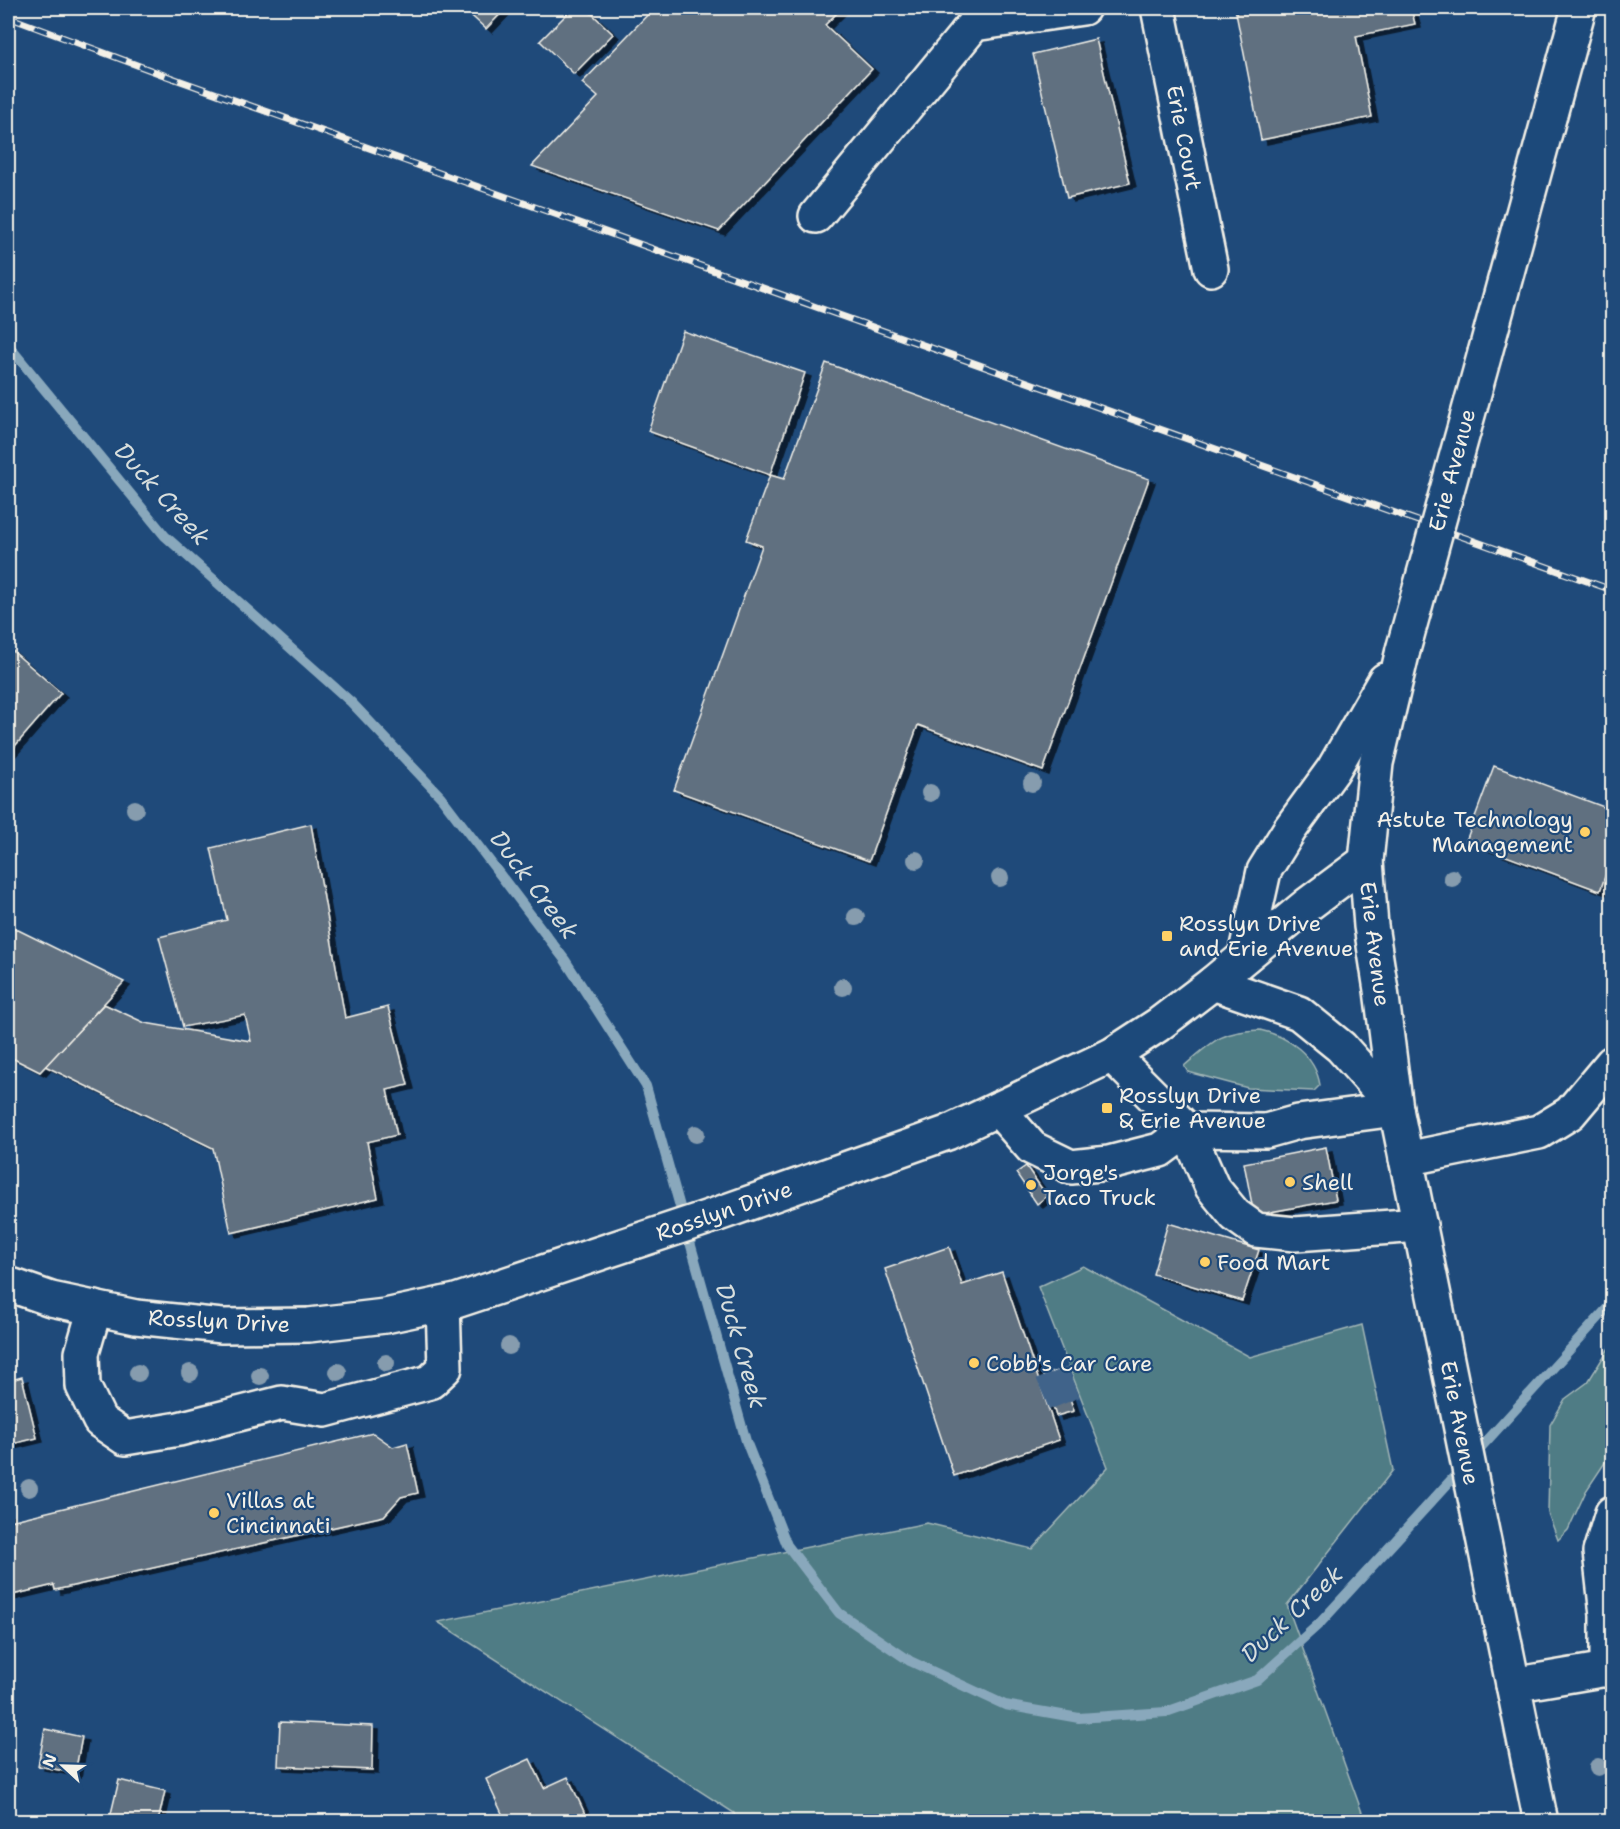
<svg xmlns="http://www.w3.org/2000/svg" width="1620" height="1829" font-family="'Shantell Sans',sans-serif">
	<defs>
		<filter id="shadow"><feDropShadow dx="6" dy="4" stdDeviation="0" flood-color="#0009"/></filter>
	</defs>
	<rect width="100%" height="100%" fill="#1f4a7a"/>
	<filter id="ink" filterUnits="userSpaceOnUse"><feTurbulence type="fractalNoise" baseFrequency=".0167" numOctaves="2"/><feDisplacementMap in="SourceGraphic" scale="12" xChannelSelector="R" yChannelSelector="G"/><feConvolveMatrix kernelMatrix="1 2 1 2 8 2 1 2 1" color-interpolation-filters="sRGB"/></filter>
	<g filter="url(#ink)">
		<!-- green -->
		<g fill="#507c85" stroke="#a2b6b6" stroke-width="1.5">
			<path d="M1260 1030C1288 1036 1315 1055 1320 1085L1314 1091 1248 1088 1188 1072 1184 1066C1212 1042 1220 1031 1260 1030Z"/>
			<polygon points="1083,1266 1250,1357 1362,1325 1393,1470 1287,1605 1364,1818 1343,1822 736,1821 734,1813 438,1622 927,1523 1032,1549 1108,1467 1038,1287"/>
			<polygon points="1612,1343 1612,1452 1586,1491 1568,1530 1558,1540 1548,1513 1550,1425 1565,1399 1588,1382"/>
		</g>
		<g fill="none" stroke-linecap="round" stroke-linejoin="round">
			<!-- stream -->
			<g stroke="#89a8bc" stroke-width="10">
				<polyline points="8,345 165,536 351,702 441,797 565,960 646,1086 746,1441 787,1545 839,1613 910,1661 1005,1705 1079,1718 1166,1712 1257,1680 1320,1623 1463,1467"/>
				<polyline points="1474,1455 1612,1303"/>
			</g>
		</g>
		<!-- building -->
		<g fill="#607080" stroke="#f4f1e8" stroke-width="1.5" filter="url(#shadow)">
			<polygon points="463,8 506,8 486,29"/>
			<polygon points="573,8 586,8 613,34 574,74 540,41"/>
			<polygon points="654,8 842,8 825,25 872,69 719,231 532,166 598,97 582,83"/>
			<polygon points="1235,8 1411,8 1415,24 1356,36 1372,117 1261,140"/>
			<polygon points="1096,39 1130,183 1067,198 1033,54"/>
			<polygon points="683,331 805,373 770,475 648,431"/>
			<polygon points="826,363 1149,479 1043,771 918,725 869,861 674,790 762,546 746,540 770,475 784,479"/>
			<polygon points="8,647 61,693 8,754"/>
			<polygon points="1494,766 1612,810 1612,856 1600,891 1466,841"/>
			<polygon points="311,824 345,1018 388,1007 408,1085 387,1090 397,1135 367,1142 378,1198 231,1233 213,1148 45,1066 104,1004 145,1023 251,1041 245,1015 183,1027 159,937 227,920 211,848"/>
			<polygon points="8,925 124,982 40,1072 8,1056"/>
			<polygon points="1326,1147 1336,1200 1254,1215 1244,1163"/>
			<polygon points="1026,1166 1047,1196 1037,1204 1016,1173"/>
			<polygon points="1168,1223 1259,1250 1242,1301 1153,1274"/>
			<polygon points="949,1247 962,1285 1002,1272 1059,1440 954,1476 885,1269"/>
			<polygon points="1061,1370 1074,1411 1056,1416 1043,1375"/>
			<polygon points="22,1377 37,1438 8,1445 8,1381"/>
			<polygon points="373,1433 393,1447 407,1443 418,1493 401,1497 384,1516 55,1590 54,1585 8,1596 8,1511 10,1521"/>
			<polygon points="280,1722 373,1726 372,1770 278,1766"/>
			<polygon points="45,1729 82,1737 75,1773 38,1766"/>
			<polygon points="530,1759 544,1788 568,1777 586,1816 570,1822 506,1822 486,1779"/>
			<polygon points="119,1780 165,1791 158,1822 109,1822"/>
		</g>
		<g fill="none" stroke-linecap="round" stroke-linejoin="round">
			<!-- minor-tunnel -->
			<polyline stroke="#3f638a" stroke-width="33" stroke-dasharray="33 16" stroke-linecap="butt" points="1052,1373 1068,1412"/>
			<defs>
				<g id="minor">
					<polyline points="1158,8 1211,269"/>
					<polyline points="816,216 974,24 1083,8"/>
					<polyline points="1485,353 1579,8"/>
					<polyline points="1403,650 1376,763 1366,861 1371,926 1381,990 1396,1109 1541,1822"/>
					<polyline points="1245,956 1264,871 1290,829 1333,770 1385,680"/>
					<polyline points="1213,983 1299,1013 1341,1047 1396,1109"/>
					<polyline points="1112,1055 1187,1130 1266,1131 1298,1122 1396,1109"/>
					<polyline points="998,1109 1032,1148 1071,1167 1109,1163 1160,1150 1187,1130 1212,1187 1235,1215 1256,1230 1295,1234 1420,1225"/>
					<polyline points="1406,1159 1539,1132 1570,1113 1612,1063"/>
					<polyline points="8,1284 51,1299 136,1317 222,1326 309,1325 385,1316 456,1301 718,1214 947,1133 1112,1055 1158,1025 1213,983 1307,905 1366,861"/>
					<polyline points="95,1308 82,1353 83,1386 100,1421 125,1438 179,1429 282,1403 325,1410 430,1382 445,1368 443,1304"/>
					<polyline points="1607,1669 1607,1615 1600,1552 1612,1513"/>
					<polyline points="1513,1685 1607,1669 1612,1672"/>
				</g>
			</defs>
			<!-- minor casing -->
			<use href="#minor" stroke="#f4f1e8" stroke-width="38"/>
			<!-- minor -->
			<use href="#minor" stroke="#1f4a7a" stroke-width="33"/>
			<defs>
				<polyline id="rail" points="8,17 161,74 1612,590"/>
			</defs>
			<!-- rail casing -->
			<use href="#rail" stroke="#f4f1e8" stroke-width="7"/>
			<!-- rail -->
			<use href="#rail" stroke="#1f4a7a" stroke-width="4.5" stroke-dasharray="14" stroke-linecap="butt"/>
			<defs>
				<polyline id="minor-bridge" points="1403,650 1485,353"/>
			</defs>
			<!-- minor-bridge casing -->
			<use href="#minor-bridge" stroke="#f4f1e8" stroke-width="38" stroke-linecap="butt"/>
			<!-- minor-bridge -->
			<use href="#minor-bridge" stroke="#1f4a7a" stroke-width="33"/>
		</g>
		<!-- trees -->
		<g fill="#869cae">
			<circle cx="1032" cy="783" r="9"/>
			<circle cx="930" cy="793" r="9"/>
			<circle cx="135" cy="809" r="9"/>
			<circle cx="916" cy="860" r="9"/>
			<circle cx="1000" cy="878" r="9"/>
			<circle cx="1452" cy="878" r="9"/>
			<circle cx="856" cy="917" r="9"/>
			<circle cx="843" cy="987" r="9"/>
			<circle cx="696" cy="1134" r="9"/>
			<circle cx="509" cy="1346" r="9"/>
			<circle cx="386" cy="1363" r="9"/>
			<circle cx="338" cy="1372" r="9"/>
			<circle cx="138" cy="1373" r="9"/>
			<circle cx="190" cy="1373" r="9"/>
			<circle cx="260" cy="1376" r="9"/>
			<circle cx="29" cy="1488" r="9"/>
			<circle cx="1598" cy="1767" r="9"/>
		</g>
	</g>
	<!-- markers -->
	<g fill="#ffd166" stroke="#1f4a7a" stroke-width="2">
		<circle cx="1585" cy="832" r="6"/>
		<rect x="1161" y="930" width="12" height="12" rx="3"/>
		<rect x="1101" y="1102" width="12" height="12" rx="3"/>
		<circle cx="1290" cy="1182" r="6"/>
		<circle cx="1031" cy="1185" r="6"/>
		<circle cx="1205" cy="1262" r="6"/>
		<circle cx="974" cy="1363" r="6"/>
		<circle cx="214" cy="1513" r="6"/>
	</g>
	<g text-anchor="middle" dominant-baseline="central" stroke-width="4.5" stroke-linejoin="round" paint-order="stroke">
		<!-- street labels -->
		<g font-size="22" fill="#f4f1e8" stroke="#1f4a7a">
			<text transform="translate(1184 138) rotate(79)">Erie Court</text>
			<text transform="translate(1452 470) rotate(-75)">Erie Avenue</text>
			<text transform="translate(1375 944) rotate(83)">Erie Avenue</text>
			<text transform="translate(724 1211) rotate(-19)">Rosslyn Drive</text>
			<text transform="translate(219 1321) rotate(3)">Rosslyn Drive</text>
			<text transform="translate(1460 1423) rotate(79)">Erie Avenue</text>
		</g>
		<!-- poi labels -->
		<g font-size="22" fill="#f4f1e8" stroke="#1f4a7a" text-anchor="start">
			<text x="1573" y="819" text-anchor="end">Astute Technology<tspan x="1573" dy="25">Management</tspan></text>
			<text x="1179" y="923">Rosslyn Drive<tspan x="1179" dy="25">and Erie Avenue</tspan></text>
			<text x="1119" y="1095">Rosslyn Drive<tspan x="1119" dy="25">&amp; Erie Avenue</tspan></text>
			<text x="1043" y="1172">Jorge's<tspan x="1043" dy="25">Taco Truck</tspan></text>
			<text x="1302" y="1182">Shell</text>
			<text x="1217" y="1262">Food Mart</text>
			<text x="986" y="1363">Cobb's Car Care</text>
			<text x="226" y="1500">Villas at<tspan x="226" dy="25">Cincinnati</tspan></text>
		</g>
		<!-- water labels -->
		<g font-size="24" font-style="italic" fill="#d9dfdd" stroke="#1f4a7a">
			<text transform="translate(162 494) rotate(48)">Duck Creek</text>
			<text transform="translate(534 885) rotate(53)">Duck Creek</text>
			<text transform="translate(741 1346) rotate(74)">Duck Creek</text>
			<text transform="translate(1292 1614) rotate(-43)">Duck Creek</text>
		</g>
	</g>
	<!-- margin -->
	<rect width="1620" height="1829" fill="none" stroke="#1f4a7a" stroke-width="30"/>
	<rect x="15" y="15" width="1590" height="1799" fill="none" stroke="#f4f1e8" stroke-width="2" filter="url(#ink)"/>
	<!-- north arrow -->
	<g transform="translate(63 1766) rotate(292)" stroke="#1f4a7a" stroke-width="4.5" paint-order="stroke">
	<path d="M0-4.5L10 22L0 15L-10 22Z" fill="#f4f1e8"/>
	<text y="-9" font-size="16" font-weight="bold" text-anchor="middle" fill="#f4f1e8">N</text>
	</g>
</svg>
